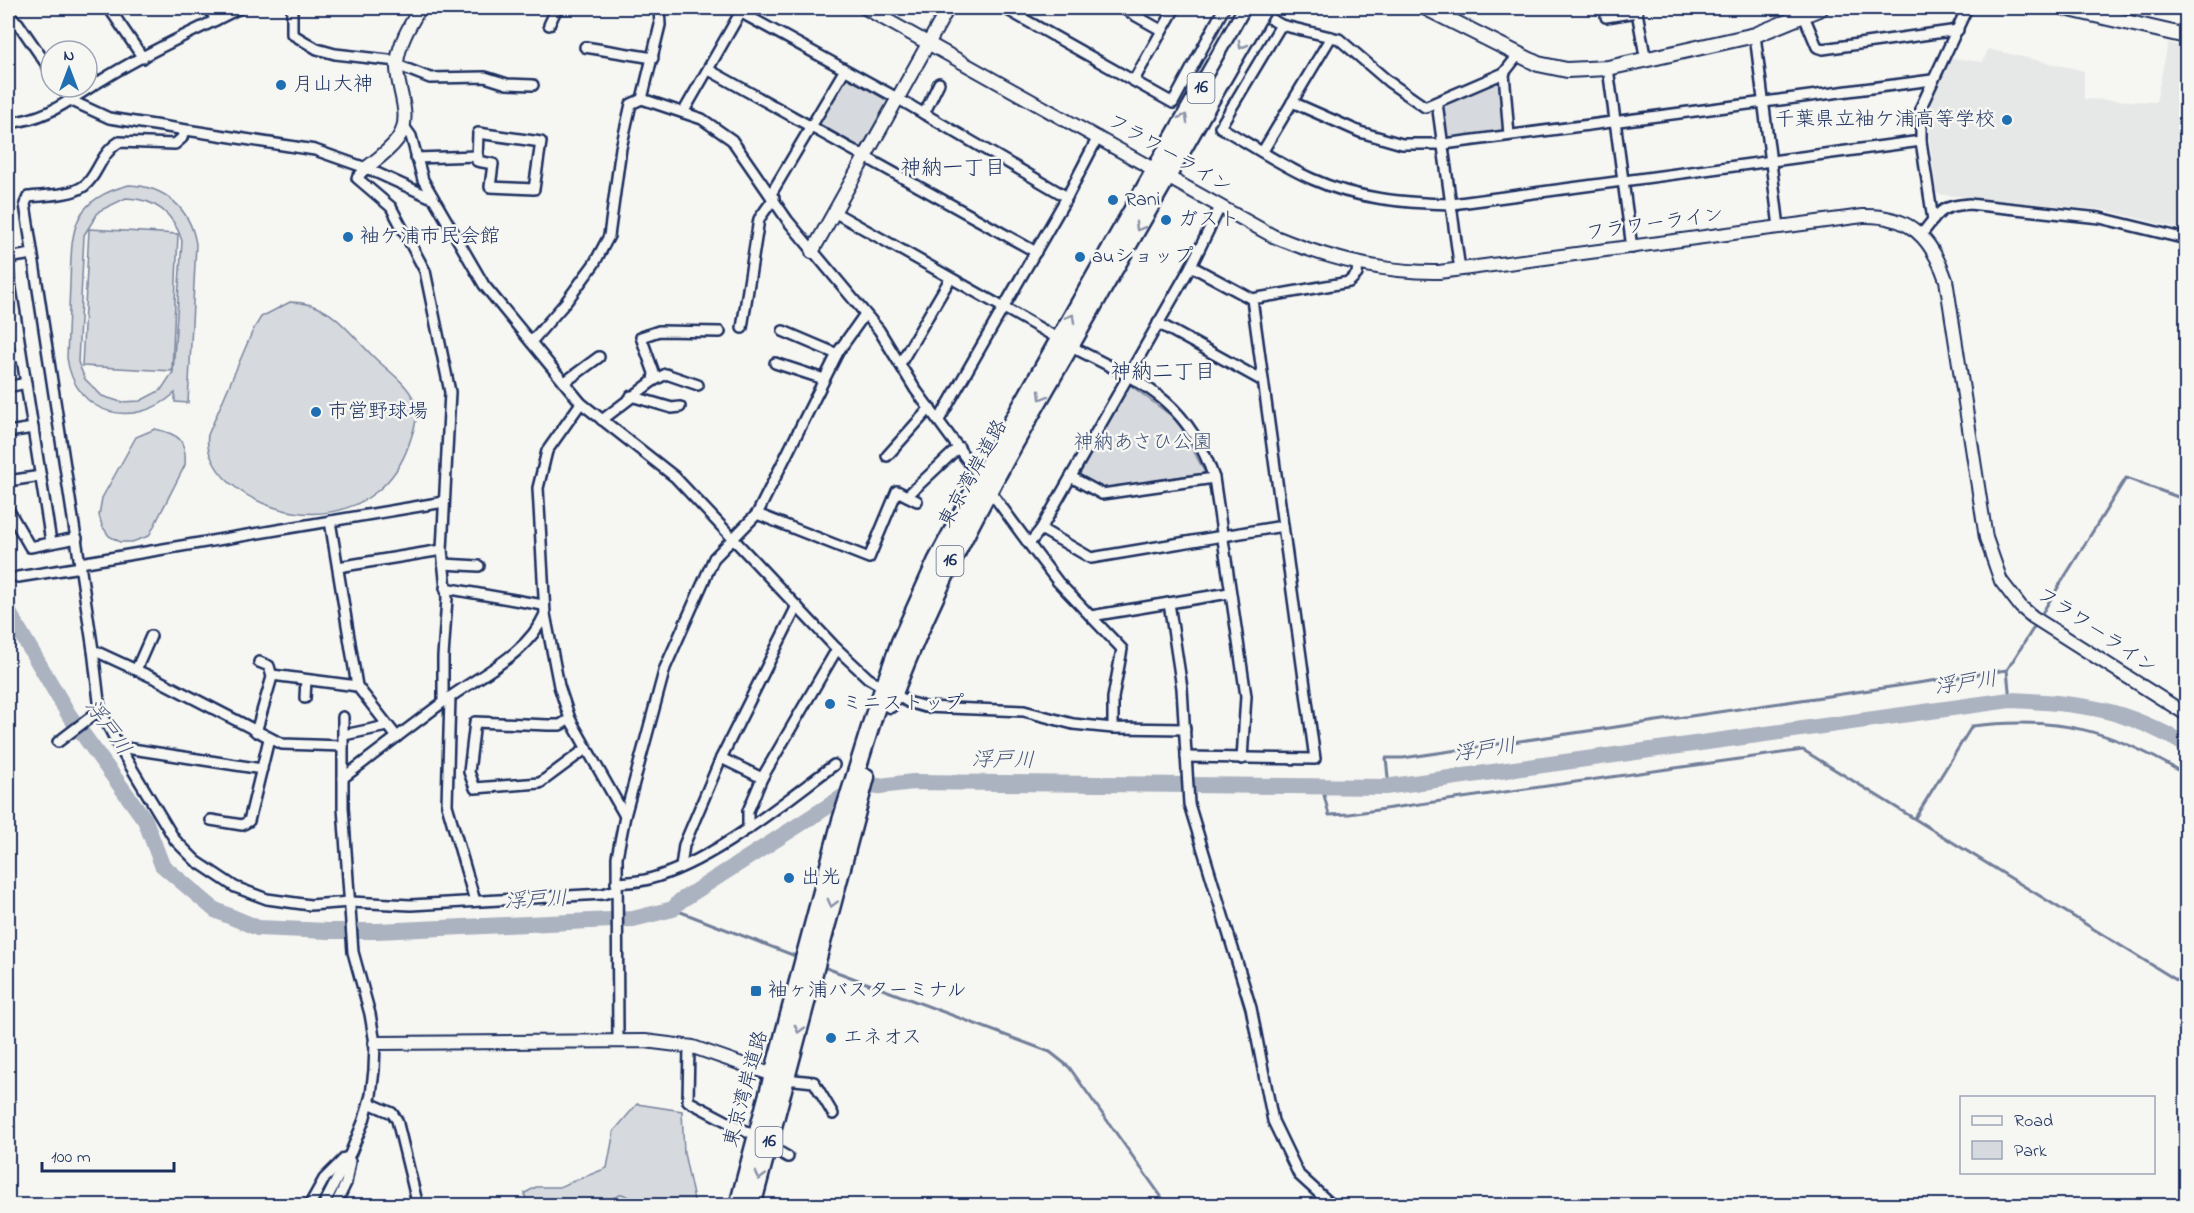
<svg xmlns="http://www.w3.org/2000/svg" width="2194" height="1213" font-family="'Indie Flower','Klee One',sans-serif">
	<rect width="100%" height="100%" fill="#f6f6f2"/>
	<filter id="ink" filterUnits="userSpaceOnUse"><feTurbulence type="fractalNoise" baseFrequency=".0167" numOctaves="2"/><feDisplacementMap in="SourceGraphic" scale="12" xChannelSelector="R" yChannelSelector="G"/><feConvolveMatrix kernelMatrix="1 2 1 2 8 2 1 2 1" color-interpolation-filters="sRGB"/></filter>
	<g filter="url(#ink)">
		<!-- built -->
		<polygon fill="#e6e7e7" points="2168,43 2186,47 2186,230 2104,210 1937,194 1929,137 1932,97 1950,58 1983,62 1988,49 2084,71 2084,99 2156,102"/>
		<!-- green -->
		<g fill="#d6d9dd" stroke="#78849e" stroke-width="1.5" fill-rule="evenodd">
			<polygon points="845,76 888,101 861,148 818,123"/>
			<polygon points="1500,78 1505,132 1447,140 1441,106"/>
			<path d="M129 185C165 186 190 208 196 244L188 403 175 402V393C134 430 75 416 67 358 68 333 69 308 70 284 72 232 69 200 129 185ZM126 198C155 199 174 214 182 241L173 372 161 390 140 401 121 402 102 396 85 379 78 362 84 235 99 211Z"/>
			<polygon points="89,229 178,234 172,371 82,366"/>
			<path d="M290 302C333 302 348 333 377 360 390 372 407 384 414 400 420 414 414 430 409 444 382 524 288 532 230 483 217 472 205 452 208 435L253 330 261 317Z"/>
			<polygon points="1130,385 1178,421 1205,473 1103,488 1079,475"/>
			<path d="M155 429C178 434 187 439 185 465L149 536 132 542H120L109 536 102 526 99 515 102 498 136 437Z"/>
			<path d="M637 1104 682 1111 684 1153 695 1205C668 1206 646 1207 622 1194L597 1205H526L525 1193 536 1187H559L607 1168 614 1131Z"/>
		</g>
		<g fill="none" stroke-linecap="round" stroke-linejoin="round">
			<!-- stream -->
			<g stroke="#717e99" stroke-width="3">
				<polyline points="2039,618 2126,478 2186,500"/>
				<polyline points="2010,700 2007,670 2036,624"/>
				<polyline points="1322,787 1329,815 1349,814 1803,750 2186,986"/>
				<polyline points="1389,787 1386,758 1403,758 2007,670"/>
				<path d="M1915 818 1972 726C2059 716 2112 730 2186 775"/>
				<polyline points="673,909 798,957"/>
				<polyline points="821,966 1050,1052 1069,1067 1168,1206"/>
			</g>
			<!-- river -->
			<path stroke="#abb2c0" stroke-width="16" d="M8 611 69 715 145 820 162 865 215 910 258 928 328 931H377L633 919 673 909 680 901 855 789 913 782 1385 787 2010 700C2082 703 2123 708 2186 745"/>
			<defs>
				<g id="minor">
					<polyline points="109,8 143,58"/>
					<polyline points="292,8 292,34 317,49 335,54 397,61"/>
					<polyline points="1004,8 1173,103 1224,8"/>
					<polyline points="1122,8 1161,30"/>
					<polyline points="1257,11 1281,25"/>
					<polyline points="740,12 897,98 1067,197"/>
					<polyline points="8,16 18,23 51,71"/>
					<polyline points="1804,16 1817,47 1823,49 1958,30"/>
					<polyline points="1606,17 1637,12 1646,61"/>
					<polyline points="216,20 240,8"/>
					<polyline points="549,25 557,8"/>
					<polyline points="1755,35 1779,227"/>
					<polyline points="585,47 653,58"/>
					<path d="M1519 54 1504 73 1425 107 1389 82 1339 39 1281 25 1220 127C1250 144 1280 165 1312 179 1356 199 1404 203 1452 204L1921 141"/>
					<polyline points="397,65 430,78 485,77 507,84 533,85"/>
					<polyline points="1608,68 1632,248"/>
					<polyline points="709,70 1036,252"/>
					<polyline points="1504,73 1509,135"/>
					<polyline points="1134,80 1175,8"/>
					<polyline points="62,87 72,101 109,118 315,150 366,168 432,198"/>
					<polyline points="642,99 660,25 659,8"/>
					<polyline points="1292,102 1360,132 1402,144 1444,144 1932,80"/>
					<polyline points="1437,103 1460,270"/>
					<polyline points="684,111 743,8"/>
					<polyline points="924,114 939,83"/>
					<path d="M8 123C50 118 67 101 102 80 138 57 178 39 216 20L209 8"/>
					<polyline points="403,125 411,136 423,180 484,285 581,403 675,477 835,647 868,678 908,702 925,707 1024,711 1073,724 1113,728 1185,729"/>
					<path d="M184 130 182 138 175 144 119 142C99 155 98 176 84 186 70 196 44 195 28 197L25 204 93 650 100 710 119 747 175 840 196 861 235 887 267 899 310 905 350 902 411 905 603 894 616 890"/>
					<polygon points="478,133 541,142 534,189 490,187 493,164 477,161"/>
					<polyline points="1263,151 1331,37"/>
					<polyline points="416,158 478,156"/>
					<polyline points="366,168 357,178 391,207 425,271 450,392 442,550 447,598 443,657 443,702"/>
					<polyline points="771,194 844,71"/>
					<polyline points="834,212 1059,339"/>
					<polyline points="1933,220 1921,141 1921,107 1967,8"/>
					<path d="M1921 235C1939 213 1939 206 1969 204L2100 218 2186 239"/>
					<polyline points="8,258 32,254"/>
					<polyline points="1191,266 1252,299 1349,282 1357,274 1358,264"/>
					<polyline points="8,270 51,542"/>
					<polyline points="1158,323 1263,381"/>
					<polyline points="742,328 759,219 774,198"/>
					<polyline points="783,331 837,354"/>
					<polyline points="531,342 566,302 594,264 609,236 621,148 631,104 642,99 702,119 732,140 788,221 879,330 915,389 1029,544 1058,582 1122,649 1113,698 1113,728"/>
					<path d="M1070 346C1140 382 1187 398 1214 478L1246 696 1242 759"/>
					<polyline points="8,358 21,356"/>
					<polyline points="775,363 824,379"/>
					<polyline points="900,364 950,279"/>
					<polyline points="653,381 666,374 698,385"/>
					<polyline points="565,382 599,357"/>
					<polyline points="8,387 26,383"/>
					<polyline points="631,396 672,408 680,407"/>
					<polyline points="602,420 653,381 654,373 641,337 659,331 720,332"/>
					<polyline points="939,420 1067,197 1098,137"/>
					<polyline points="8,432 33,428"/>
					<polyline points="887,456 930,408"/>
					<polyline points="1071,477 1102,494 1214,478"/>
					<polyline points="8,481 41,476"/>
					<polyline points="907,496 959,447"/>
					<polyline points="8,509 30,547 77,538"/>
					<polyline points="757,514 869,558 897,491 917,501"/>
					<polyline points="330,521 357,686 397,737"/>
					<polyline points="1041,529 1091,558 1283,526"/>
					<polyline points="1029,544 1041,529 1191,266 1220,207"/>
					<polyline points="80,563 444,502"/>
					<polyline points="443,564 479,566"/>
					<polyline points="338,567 442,550"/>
					<polyline points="18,577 81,567"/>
					<polyline points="445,588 543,605"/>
					<polyline points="1169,603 1182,688 1189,804 1251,1008 1273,1121 1299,1175 1333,1206"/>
					<polyline points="545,614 559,686 570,719 625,816"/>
					<polyline points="1091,616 1229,593"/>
					<polyline points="93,650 158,680 282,744 343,746"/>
					<polyline points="136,670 151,636"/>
					<polyline points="272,675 357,686"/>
					<polyline points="450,697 447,805 475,901"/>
					<polyline points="305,698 306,680"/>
					<polyline points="570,719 560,725 548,725 475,722 469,772 475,788 540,783 587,748"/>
					<polyline points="256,732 272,677 269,666 259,662"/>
					<polyline points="344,735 387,726"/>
					<polyline points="58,742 100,710"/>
					<polyline points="119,747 262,769"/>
					<polyline points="1186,757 1315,759 1252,299"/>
					<polyline points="721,758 762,778"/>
					<path d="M343 778C377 752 411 726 446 700 481 674 527 655 545 614L538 488 547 451 581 403"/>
					<polyline points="211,820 242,825 249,821 269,739"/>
					<polyline points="748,829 748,811 762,778 837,649"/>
					<polyline points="681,867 684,845 721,758 797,606"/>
					<path d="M616 883C627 882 639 882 649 879 713 862 781 804 834 765"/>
					<polyline points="618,1041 617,857 625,816 665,668 714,558 757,514 838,352 865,314"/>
					<polyline points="689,1046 688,1101 747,1132"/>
					<polyline points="785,1079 814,1082 833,1114"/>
					<polyline points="369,1103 392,1113 397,1120 418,1206"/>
					<polyline points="774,1149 788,1157"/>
					<polyline points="309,1206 324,1179 345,1158"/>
					<polyline points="323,1206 351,1152 364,1120 371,1095 374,1070 375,1043 370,1014 353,952 343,807 343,717"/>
					<polyline points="335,1206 346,1183 350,1161"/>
				</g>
				<g id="tertiary">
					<path d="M865 8 1273 236C1326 258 1381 273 1439 272L1863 216C1910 215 1931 237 1946 280L1986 538 2001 581 2021 607 2033 617 2186 714"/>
					<path d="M366 168C376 160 389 151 397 140 415 116 395 88 397 63 399 43 410 25 420 8"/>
					<polyline points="812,252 948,8"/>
					<polyline points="375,1043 645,1041 693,1047 779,1077"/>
				</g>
				<g id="secondary">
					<polyline points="1426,8 1538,64 1567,70 1608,68 1755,35 1821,8"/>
					<polyline points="2065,8 2186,36"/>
				</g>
				<g id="trunk">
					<path d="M890 704C936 581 999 469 1065 355 1117 265 1169 174 1220 83"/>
					<polyline points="738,1206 840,824 874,715 900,642 936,562 981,477 1247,8"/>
					<polyline points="752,1206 866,777"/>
				</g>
			</defs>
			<!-- minor casing -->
			<use href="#minor" stroke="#1b2f5e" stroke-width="14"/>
			<!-- tertiary casing -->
			<use href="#tertiary" stroke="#1b2f5e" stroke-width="16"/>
			<!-- secondary casing -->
			<use href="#secondary" stroke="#1b2f5e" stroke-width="18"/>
			<!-- trunk casing -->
			<use href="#trunk" stroke="#1b2f5e" stroke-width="21"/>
			<!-- minor -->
			<use href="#minor" stroke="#f6f6f2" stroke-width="9"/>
			<!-- tertiary -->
			<use href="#tertiary" stroke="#f6f6f2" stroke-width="12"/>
			<!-- secondary -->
			<use href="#secondary" stroke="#f6f6f2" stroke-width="14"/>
			<!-- trunk -->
			<use href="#trunk" stroke="#f6f6f2" stroke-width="16"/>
			<defs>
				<polyline id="trunk-bridge" points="1220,83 1263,8"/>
			</defs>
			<!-- trunk-bridge casing -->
			<use href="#trunk-bridge" stroke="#1b2f5e" stroke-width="21" stroke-linecap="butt"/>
			<!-- trunk-bridge -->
			<use href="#trunk-bridge" stroke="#f6f6f2" stroke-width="16"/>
		</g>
		<!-- one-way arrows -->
		<defs><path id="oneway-chevron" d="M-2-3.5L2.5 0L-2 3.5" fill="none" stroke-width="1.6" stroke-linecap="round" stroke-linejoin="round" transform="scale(1.5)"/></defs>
		<g stroke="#8892a8">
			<use href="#oneway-chevron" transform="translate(1242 45) rotate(119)"/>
			<use href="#oneway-chevron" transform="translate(1184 118) rotate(-60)"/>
			<use href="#oneway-chevron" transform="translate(1139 227) rotate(120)"/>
			<use href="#oneway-chevron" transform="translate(1071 318) rotate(-60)"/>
			<use href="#oneway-chevron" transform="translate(1042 396) rotate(120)"/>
			<use href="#oneway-chevron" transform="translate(832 903) rotate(105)"/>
			<use href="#oneway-chevron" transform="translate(799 1029) rotate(105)"/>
			<use href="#oneway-chevron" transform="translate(760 1176) rotate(105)"/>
		</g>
	</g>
	<!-- markers -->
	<g fill="#1f6fb2" stroke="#f6f6f2" stroke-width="2">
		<circle cx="281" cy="85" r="6"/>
		<circle cx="2007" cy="120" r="6"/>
		<circle cx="1113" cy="200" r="6"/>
		<circle cx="1166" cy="220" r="6"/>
		<circle cx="348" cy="237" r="6"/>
		<circle cx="1080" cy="257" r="6"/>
		<circle cx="316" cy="412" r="6"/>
		<circle cx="830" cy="704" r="6"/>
		<circle cx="789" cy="878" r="6"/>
		<rect x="750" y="985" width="12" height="12" rx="3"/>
		<circle cx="831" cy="1038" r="6"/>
	</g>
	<g text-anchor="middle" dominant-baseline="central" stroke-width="5" stroke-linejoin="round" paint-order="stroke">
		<!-- shield labels -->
		<g fill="#f6f6f2" stroke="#5d6b8a" stroke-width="1.5">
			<rect x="1187.5" y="73" width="27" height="30" rx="4.5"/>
			<rect x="936.5" y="546" width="27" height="30" rx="4.5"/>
			<rect x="755.5" y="1127" width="27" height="30" rx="4.5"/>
		</g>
		<g font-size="18" font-weight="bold" fill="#1b2f5e">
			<text x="1201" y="88">16</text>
			<text x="950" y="561">16</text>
			<text x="769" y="1142">16</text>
		</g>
		<!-- poi labels -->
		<g font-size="20" fill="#1b2f5e" stroke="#f6f6f2" text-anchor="start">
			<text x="293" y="85">月山大神</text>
			<text x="1995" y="120" text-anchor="end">千葉県立袖ケ浦高等学校</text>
			<text x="1125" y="200">Rani</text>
			<text x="1178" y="220">ガスト</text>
			<text x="360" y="237">袖ケ浦市民会館</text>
			<text x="1092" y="257">auショップ</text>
			<text x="328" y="412">市営野球場</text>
			<text x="842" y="704">ミニストップ</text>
			<text x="801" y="878">出光</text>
			<text x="768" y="991">袖ヶ浦バスターミナル</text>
			<text x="843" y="1038">エネオス</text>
		</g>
		<!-- street labels -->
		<g font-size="20" fill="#1b2f5e" stroke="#f6f6f2">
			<text transform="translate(1169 155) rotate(30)">フラワーライン</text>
			<text transform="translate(1655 225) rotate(-8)">フラワーライン</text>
			<text transform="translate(974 474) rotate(-61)">東京湾岸道路</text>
			<text transform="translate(2096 632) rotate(34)">フラワーライン</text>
			<text transform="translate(747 1089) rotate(-75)">東京湾岸道路</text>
		</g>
		<!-- park labels -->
		<g font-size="20" fill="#405177" stroke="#f6f6f2">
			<text x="1143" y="443">神納あさひ公園</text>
		</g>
		<!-- neighbourhood labels -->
		<g font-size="21" fill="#1b2f5e" stroke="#f6f6f2">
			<text x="953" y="169">神納一丁目</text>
			<text x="1163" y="373">神納二丁目</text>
		</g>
		<!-- water labels -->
		<g font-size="21" font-style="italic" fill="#46567b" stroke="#f6f6f2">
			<text transform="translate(1966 684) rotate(-8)">浮戸川</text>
			<text transform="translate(107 728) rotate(55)">浮戸川</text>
			<text transform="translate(1485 751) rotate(-8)">浮戸川</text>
			<text transform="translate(1003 761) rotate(1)">浮戸川</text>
			<text transform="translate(536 901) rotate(-3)">浮戸川</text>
		</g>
	</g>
	<!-- margin -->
	<rect width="2194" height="1213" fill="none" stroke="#f6f6f2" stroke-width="30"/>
	<rect x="15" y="15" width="2164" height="1183" fill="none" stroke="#1b2f5e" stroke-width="2" filter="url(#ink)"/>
	<!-- legend -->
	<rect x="1960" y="1096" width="195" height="78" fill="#f6f6f2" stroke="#9ea6b7" stroke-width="1.5"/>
	<rect x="1972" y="1116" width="30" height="9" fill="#f6f6f2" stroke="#9ea6b7" stroke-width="1.5"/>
	<text x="2014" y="1126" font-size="18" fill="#1b2f5e">Road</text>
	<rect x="1972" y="1141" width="30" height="18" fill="#d6d9dd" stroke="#9ea6b7" stroke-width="1.5"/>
	<text x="2014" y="1156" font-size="18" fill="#1b2f5e">Park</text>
	<!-- north arrow -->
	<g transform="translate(69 69)"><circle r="28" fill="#f6f6f2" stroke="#9ea6b7" stroke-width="1.5"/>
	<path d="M0-4.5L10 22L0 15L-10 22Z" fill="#1f6fb2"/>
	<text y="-9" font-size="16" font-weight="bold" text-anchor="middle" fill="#1b2f5e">N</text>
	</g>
	<!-- scale -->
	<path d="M42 1162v9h132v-9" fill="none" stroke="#1b2f5e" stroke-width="3"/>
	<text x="51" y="1162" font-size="18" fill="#1b2f5e" stroke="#f6f6f2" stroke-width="4.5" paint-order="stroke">100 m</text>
</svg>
